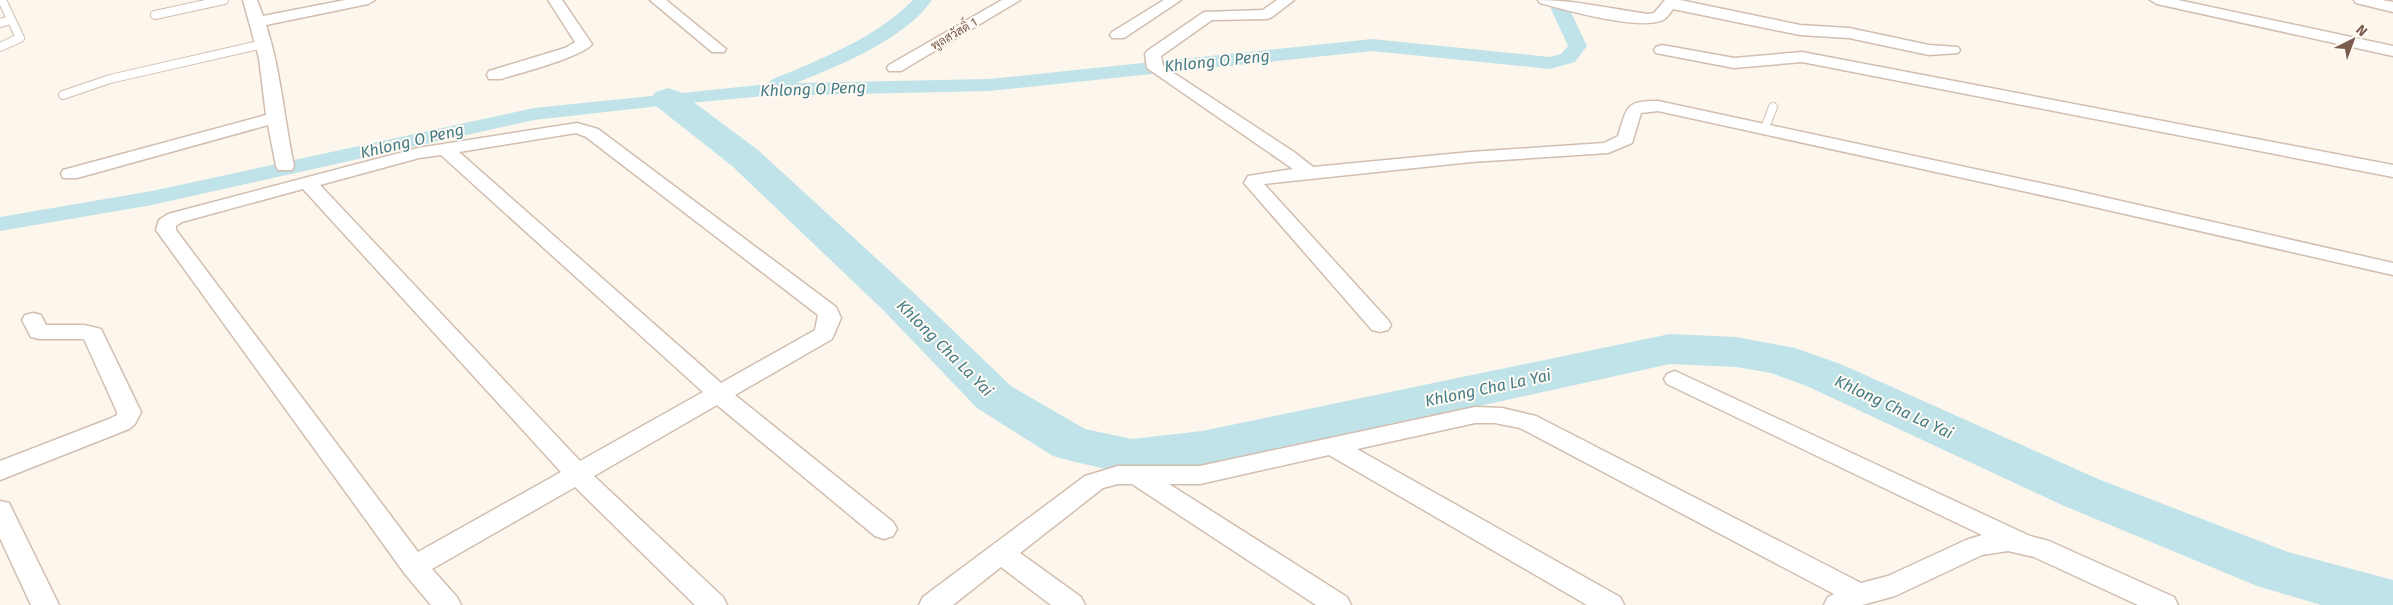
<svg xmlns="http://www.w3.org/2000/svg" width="2393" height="605" font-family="'Fira Sans',Sarabun,sans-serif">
	<rect width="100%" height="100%" fill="#fdf6ec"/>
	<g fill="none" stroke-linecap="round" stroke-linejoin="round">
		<!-- canal -->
		<path fill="#bfe3e8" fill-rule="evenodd" d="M913 0H932C904 40 840 65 796 83L989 79 1372 39 1550 57 1561 54 1568 46 1547 0H1565L1587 46 1575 62 1550 69 1372 51 989 91 764 96 668 105 534 120 152 205 0 231V217L152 191 534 108 768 84 771 80C820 59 875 39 913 0Z"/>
		<!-- river -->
		<polygon fill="#bfe3e8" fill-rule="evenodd" points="668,88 680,92 758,150 913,292 1011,386 1085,429 1132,439 1202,431 1670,334 1736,337 1795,348 1843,365 2098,479 2288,552 2393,580 2393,605 2321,605 2257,586 2062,505 1809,387 1771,373 1736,367 1670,364 1202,467 1132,475 1071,461 1053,456 977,408 883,310 732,166 656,106 650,99 656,92"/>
		<defs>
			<g id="lane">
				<polyline points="155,15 224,0"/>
				<polyline points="0,23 11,20"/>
				<polyline points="0,47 20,38 2,0"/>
				<polyline points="63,95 110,79 263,44"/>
				<polyline points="1765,128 1773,107"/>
			</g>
			<g id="street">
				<path d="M243 0H257L263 16 345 0H375L368 4 266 25C281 71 284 119 294 166L292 170H278L276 166 268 125 77 178H63L61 174 63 170 266 115 259 58Z"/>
				<path d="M548 0H562L592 44C583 57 519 73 501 79H489L487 75 489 71 565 48 575 42Z"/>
				<polygon points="650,0 666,0 726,49 724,52 712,52"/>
				<polygon points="1002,0 1020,0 901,71 889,71 887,68 889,65"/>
				<polygon points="1164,0 1181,0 1124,38 1112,38 1110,35 1112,32"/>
				<path d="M1277 0H1294L1272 17 1267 19 1212 20 1161 56 1163 66 1294 152 1313 167 1471 152 1604 143 1618 136C1627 108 1625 100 1658 101L2068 189 2393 263V275L2068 201 1658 111 1641 113 1632 143 1608 153 1471 162 1264 184 1388 320 1391 325 1388 330 1380 332 1372 330 1244 183 1248 176 1293 169 1147 68 1145 54 1147 51 1204 12 1263 10Z"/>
				<path d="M1538 0C1575 0 1611 9 1648 14L1654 13 1665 0H1680L1800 25 1849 28 1929 45 1958 47 1960 50 1958 53 1929 55 1849 38 1800 35 1673 9C1670 13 1667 18 1663 20 1639 31 1566 10 1540 3Z"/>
				<polygon points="2150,0 2178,0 2393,46 2393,56 2157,4"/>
				<polygon points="2354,0 2382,0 2393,2 2393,12 2356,3"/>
				<polygon points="1662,45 1734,58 1802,52 2393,165 2393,177 1802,62 1734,68 1656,53 1654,50 1656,47"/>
				<path d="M577 123 598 129 836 307 841 318 832 339 735 395 893 522 897 529 893 536 884 539 875 536 717 405 594 476 723 597 727 605H695L575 487 432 569 457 597 461 605H431L405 574 156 230 159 220 168 214 418 148ZM576 133 586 137 818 315 815 330 721 383 459 152ZM441 155 703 392 580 461 320 185 419 158ZM303 189 561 472 418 552 176 230V226L182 222Z"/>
				<polygon points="33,313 41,315 46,325 84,325 101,329 141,412 135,424 129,429 0,480 0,461 109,419 117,415 117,412 84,339 39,339 31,337 22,320 25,315"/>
				<polygon points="1675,371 2030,536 2049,541 2174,597 2178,605 2138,605 2034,557 2008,551 1982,555 1895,596 1862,605 1824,605 1828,597 1834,594 1520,428 1495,423 1475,423 1357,449 1620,597 1624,605 1587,605 1329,455 1200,484 1169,484 1347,597 1351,605 1316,605 1132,484 1118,484 1103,488 1020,553 1081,597 1085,605 1051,605 1001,567 953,605 919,605 923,597 1085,476 1118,466 1200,466 1475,407 1502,408 1536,416 1861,583 1888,576 1966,540 1982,535 1667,384 1664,379 1667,374"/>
				<polygon points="0,501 9,503 59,605 31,605 0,538"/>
			</g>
		</defs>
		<!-- lane casing -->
		<use href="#lane" stroke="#d1beb0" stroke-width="10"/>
		<!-- street casing -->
		<use href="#street" stroke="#d1beb0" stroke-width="3"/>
		<!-- lane -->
		<use href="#lane" stroke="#fff" stroke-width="8"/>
		<!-- street -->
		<use href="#street" fill="#fff" fill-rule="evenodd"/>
	</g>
	<g text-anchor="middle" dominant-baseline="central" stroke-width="4" stroke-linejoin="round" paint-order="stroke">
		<!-- far-street labels -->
		<g font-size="12" fill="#7a5c4d" stroke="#fffaf3">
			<text transform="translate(954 34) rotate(-30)">พูลสวัสดิ์ 1</text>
		</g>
		<!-- water labels -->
		<g font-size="16" font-style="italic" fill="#437c86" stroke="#fffaf3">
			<text transform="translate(1217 61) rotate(-6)">Khlong O Peng</text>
			<text transform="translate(813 89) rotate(-2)">Khlong O Peng</text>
			<text transform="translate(412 141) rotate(-13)">Khlong O Peng</text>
			<text transform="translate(945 348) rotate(45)">Khlong Cha La Yai</text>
			<text transform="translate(1488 388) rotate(-12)">Khlong Cha La Yai</text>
			<text transform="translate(1894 407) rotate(25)">Khlong Cha La Yai</text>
		</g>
	</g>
	<!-- north arrow -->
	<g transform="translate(2353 40) rotate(42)" stroke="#fffaf3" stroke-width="4" paint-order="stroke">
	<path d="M0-4L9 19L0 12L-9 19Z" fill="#7a5c4d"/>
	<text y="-8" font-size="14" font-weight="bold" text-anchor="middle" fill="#7a5c4d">N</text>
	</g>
</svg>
